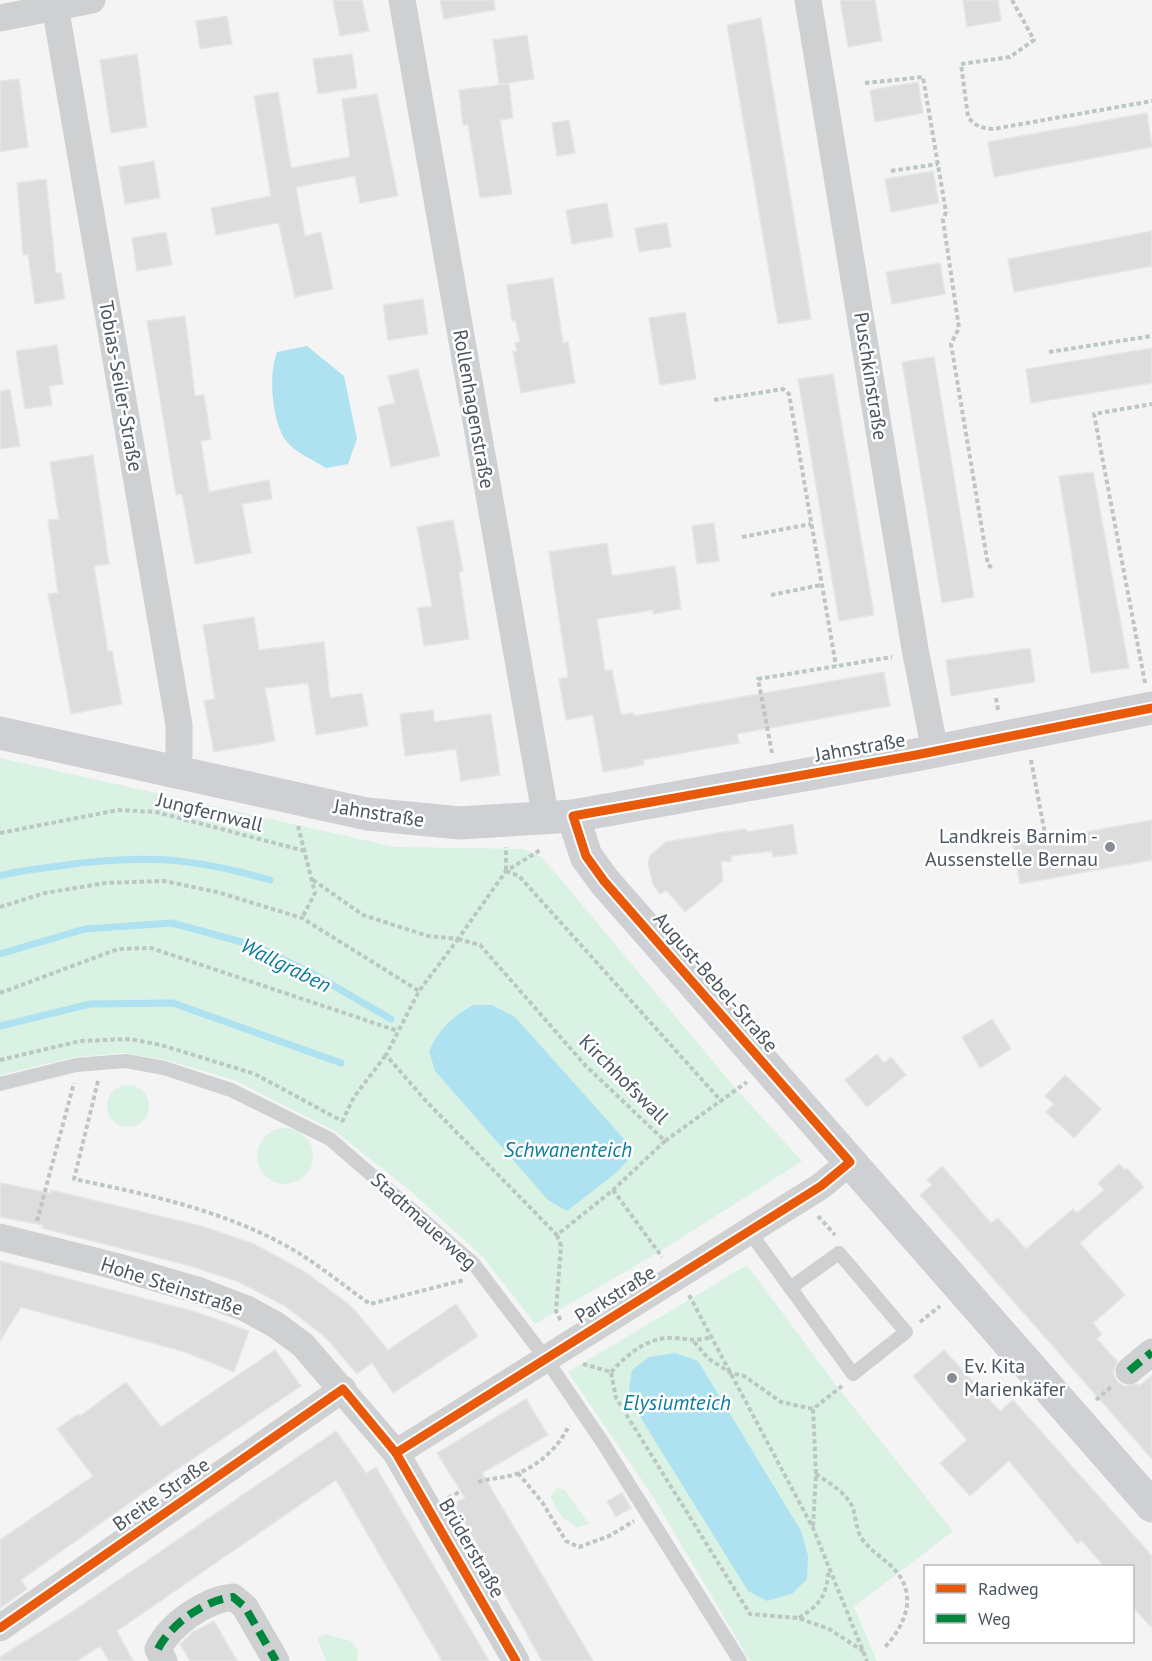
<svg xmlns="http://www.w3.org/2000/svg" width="1152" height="1661" font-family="'PT Sans',sans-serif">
	<rect width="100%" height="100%" fill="#f4f4f4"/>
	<!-- green -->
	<g fill="#d9f2e3">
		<polygon points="0,758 395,847 523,849 542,857 737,1090 802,1161 659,1252 535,1324 483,1257 407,1188 335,1131 234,1080 166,1060 125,1053 75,1057 0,1075"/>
		<circle cx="128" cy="1106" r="21"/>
		<circle cx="285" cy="1156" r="28"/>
		<polygon points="747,1265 839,1389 953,1531 854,1607 877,1661 750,1661 652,1495 568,1372"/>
		<polygon points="557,1488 565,1490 589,1524 576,1527 562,1517 550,1497"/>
		<polygon points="325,1634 351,1641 358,1651 357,1661 326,1661 318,1641 319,1637"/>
	</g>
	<!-- water -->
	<g fill="#aee2f0">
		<path d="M307 346 344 376 357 439 348 464 326 468C315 461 296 453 287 442 272 424 268 374 277 352Z"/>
		<path d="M473 1005H492L515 1017 625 1140 631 1157 616 1173 567 1211 548 1200 435 1071 429 1051C439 1029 452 1017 473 1005Z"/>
		<polygon points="675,1353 698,1361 801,1531 808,1556 807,1579 793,1593 767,1601 748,1591 639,1415 629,1389 632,1370 649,1357"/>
	</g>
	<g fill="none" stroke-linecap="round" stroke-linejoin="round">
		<!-- stream -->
		<g stroke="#aee2f0" stroke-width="7">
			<path d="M0 876C19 870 39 869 59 866 140 854 191 857 270 880"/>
			<polyline points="0,954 85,929 172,923 253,945 315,975 391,1019"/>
			<polyline points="0,1026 90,1004 173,1003 341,1063"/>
		</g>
	</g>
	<!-- building -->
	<g fill="#ddddde" stroke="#e5e6e7" stroke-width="1.5">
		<polygon points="333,0 362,0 369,31 340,36"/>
		<polygon points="440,0 494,0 495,10 444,19"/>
		<polygon points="840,0 875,0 882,41 848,47"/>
		<polygon points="963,0 998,0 1001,21 967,27"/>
		<polygon points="227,16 232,44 200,49 196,21"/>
		<polygon points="761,18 811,319 778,324 727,25"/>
		<polygon points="527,35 534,79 499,84 493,40"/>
		<polygon points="137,54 147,127 111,133 100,60"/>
		<polygon points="352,54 357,88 318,94 313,59"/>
		<polygon points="19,79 28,147 0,152 0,81"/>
		<polygon points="918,82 923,113 875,122 870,90"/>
		<polygon points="509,84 513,118 500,120 512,194 480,198 468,124 463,125 459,90"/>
		<polygon points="278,92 291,168 350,157 342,99 377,94 398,196 360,203 355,176 296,187 305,236 321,232 333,289 295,297 279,225 277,223 216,235 211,208 271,196 254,96"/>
		<polygon points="1147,113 1152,147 994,177 988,142"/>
		<polygon points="569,120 575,153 557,156 552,123"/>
		<polygon points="154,161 160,198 125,204 119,167"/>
		<polygon points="933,171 939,203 891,212 885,179"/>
		<polygon points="46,179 56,273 61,273 65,299 35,304 28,254 23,255 17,183"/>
		<polygon points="607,203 613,237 572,244 566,210"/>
		<polygon points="667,223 671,247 639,252 635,228"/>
		<polygon points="1152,231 1152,266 1014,292 1008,259"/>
		<polygon points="166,232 172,265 137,271 132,238"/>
		<polygon points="940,263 945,294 892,304 886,272"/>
		<polygon points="553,278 563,343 568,342 575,383 521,393 513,352 517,351 515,343 520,342 515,320 512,321 507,285"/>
		<polygon points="423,299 428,334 388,340 383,305"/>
		<polygon points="685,312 696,379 660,385 649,318"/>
		<polygon points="185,316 195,396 204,395 211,439 201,441 209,492 269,480 272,499 242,504 251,553 195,564 182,494 176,495 147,321"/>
		<polygon points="57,345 63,384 49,386 52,405 25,409 16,351"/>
		<polygon points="1152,348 1152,383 1031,403 1026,369"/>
		<polygon points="934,357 974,597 942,603 902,362"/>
		<polygon points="418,369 440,456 391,467 378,407 395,403 388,376"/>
		<polygon points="833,374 874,615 839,621 798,379"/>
		<polygon points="10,390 20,446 0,449 0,391"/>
		<polygon points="93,455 109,564 94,566 108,652 112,651 122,704 71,714 48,594 58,593 48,520 59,519 50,462"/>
		<polygon points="1093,472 1129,668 1091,673 1059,476"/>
		<polygon points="453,520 463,571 459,572 469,639 424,646 418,608 432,606 417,527"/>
		<polygon points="714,523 719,561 697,564 692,526"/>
		<polygon points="607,543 612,576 675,566 681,609 653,614 653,610 597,619 605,671 612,670 621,715 633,713 634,716 884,672 890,706 737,734 739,743 643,760 644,765 603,772 593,715 566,720 559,679 568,677 549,552"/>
		<polygon points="254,617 259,650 324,642 330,698 362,693 368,726 316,735 308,683 265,688 275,741 214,752 204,701 215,699 203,625"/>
		<polygon points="1030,648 1035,682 951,696 946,660"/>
		<polygon points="433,710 434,722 491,714 500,775 461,781 456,749 405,756 400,714"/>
		<polygon points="1152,820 1152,860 1020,884 1013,845"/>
		<polygon points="793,824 797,854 773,857 772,851 731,856 731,861 721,862 723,881 685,912 666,890 660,894 653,885 648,863 650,856 666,842 724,832 746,829 747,832"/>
		<polygon points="992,1019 1011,1049 980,1068 962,1037"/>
		<polygon points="877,1054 884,1063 891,1057 906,1075 867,1107 845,1080"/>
		<polygon points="1065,1075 1101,1109 1074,1138 1046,1112 1054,1104 1045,1096"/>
		<polygon points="1119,1164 1125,1170 1127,1168 1144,1187 1080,1243 1125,1295 1093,1323 1102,1334 1097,1339 1117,1361 1113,1373 1117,1381 1124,1386 1138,1384 1139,1386 1152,1375 1152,1459 920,1195 932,1185 927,1180 942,1166 991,1223 998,1218 1026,1249 1073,1209 1077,1213 1104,1190 1098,1183"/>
		<polygon points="0,1183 51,1193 51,1190 201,1226 254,1244 305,1272 351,1306 388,1350 456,1304 478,1336 393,1393 372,1363 357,1374 325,1337 285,1306 239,1282 190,1266 42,1228 43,1225 0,1217"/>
		<polygon points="0,1261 196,1312 249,1331 234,1372 185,1352 21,1307 0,1341"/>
		<polygon points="275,1350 301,1386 170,1474 21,1580 27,1589 0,1608 0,1540 93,1476 57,1429 78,1414 80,1416 126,1382 161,1427"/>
		<polygon points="944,1350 1000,1411 1013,1400 1152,1556 1152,1628 1132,1606 1132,1566 1104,1566 1081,1540 1078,1544 1009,1461 970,1496 940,1463 967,1440 913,1376"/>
		<polygon points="526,1399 548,1435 482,1473 593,1661 542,1661 454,1503 465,1498 437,1453"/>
		<polygon points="336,1431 366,1473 376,1467 489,1661 442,1661 336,1480 117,1631 133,1661 109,1661 100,1646 77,1661 0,1661 0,1657 72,1612"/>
		<polygon points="622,1493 631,1508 616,1517 607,1501"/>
		<polygon points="214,1621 237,1661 190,1661 180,1644 193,1632"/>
	</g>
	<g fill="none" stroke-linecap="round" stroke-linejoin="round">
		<!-- path -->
		<g stroke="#bcc7c4" stroke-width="4" stroke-dasharray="4.5 3" stroke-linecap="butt">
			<path d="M1012 0 1034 40 1010 57 961 64 968 117C976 127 982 128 993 129L1152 101"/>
			<polyline points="865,83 923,77 946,212 943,220 959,328 951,344 988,565 993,568"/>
			<polyline points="891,171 938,164"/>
			<polyline points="1049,352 1152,336"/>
			<polyline points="714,400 783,389 789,394 836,666"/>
			<polyline points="742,537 811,524"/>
			<polyline points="771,595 821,585"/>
			<polyline points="1145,683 1094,414 1152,404"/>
			<polyline points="996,698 998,710"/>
			<polyline points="772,753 758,679 892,657"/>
			<polyline points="1031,760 1046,839"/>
			<polyline points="298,826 315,893 302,918"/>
			<polyline points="0,833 118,810 156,812 305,851"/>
			<polyline points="506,870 506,847"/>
			<polyline points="506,871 519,876 722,1102"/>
			<polyline points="313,880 363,915 428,936 458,939 506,871 542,849"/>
			<polyline points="0,907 45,893 105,883 164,881 217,892 302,918 419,991"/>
			<polygon points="458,939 480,945 585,1065 665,1141 613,1190 557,1235 426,1101 386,1055 419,991"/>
			<polyline points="0,993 118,949 151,948 398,1031"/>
			<polyline points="0,1060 80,1041 130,1039 161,1045 255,1074 342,1121"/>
			<path d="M98 1081 74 1179C145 1194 214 1208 279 1242 311 1258 341 1284 370 1304L464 1280"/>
			<polyline points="342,1122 354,1097 386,1055"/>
			<polyline points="665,1141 747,1082"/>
			<polyline points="613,1190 662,1257"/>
			<polyline points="818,1216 835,1235"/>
			<polyline points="37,1221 74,1083"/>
			<polyline points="557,1235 561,1246 556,1311 561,1321"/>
			<polyline points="689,1295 813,1528 867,1661"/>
			<polyline points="920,1322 940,1306"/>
			<polyline points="694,1342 709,1359 731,1373 744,1376 781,1402 813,1409"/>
			<polyline points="583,1364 611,1372 616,1398 750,1614 798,1618 829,1629 863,1651"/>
			<path d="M611 1372C628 1354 648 1336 675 1338 692 1339 693 1342 712 1337"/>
			<polyline points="1096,1400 1111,1387"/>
			<polyline points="518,1473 542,1502 566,1541 579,1547 609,1536 634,1521"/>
			<path d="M816 1474C829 1483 847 1493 853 1508 856 1518 856 1530 862 1539 871 1551 882 1557 892 1567 919 1593 906 1625 884 1648"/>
			<path d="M478 1482C491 1478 506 1478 519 1473 540 1464 560 1446 569 1425"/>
			<polyline points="448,1498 461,1491"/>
			<polyline points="813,1526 816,1474 813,1409 842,1386"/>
			<path d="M799 1618C822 1603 826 1596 829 1569"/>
		</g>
		<!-- lane -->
		<g stroke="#ced0d2" stroke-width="14">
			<polyline points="0,1084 76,1065 126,1061 164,1068 231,1090 330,1139 473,1263 546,1359 603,1443 740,1661"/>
			<polyline points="749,1231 853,1374 906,1332 839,1253 790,1288"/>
		</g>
		<!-- street -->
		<g stroke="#ced0d2" stroke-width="27">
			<polyline points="54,0 179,725 179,755 176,773"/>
			<polyline points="402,0 546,819"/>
			<polyline points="808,0 915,649 935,751"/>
			<polyline points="0,18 92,0"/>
			<polyline points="0,1237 115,1266 200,1291 247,1309 276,1325 303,1345 396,1453 516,1661"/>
			<polyline points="1129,1371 1152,1352"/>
			<polyline points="396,1453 821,1186 850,1162"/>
			<polyline points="0,1628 343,1389"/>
			<path d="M164 1661 158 1649C170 1625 204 1600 233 1597L245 1607 276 1661"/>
		</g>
		<!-- secondary -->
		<g stroke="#ced0d4" stroke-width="33">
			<polyline points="0,733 367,814 460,823 573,816 916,755 1152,708"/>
			<polyline points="573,816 586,856 604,881 1152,1506"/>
		</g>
		<!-- quiet -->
		<g stroke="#00873e" stroke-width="8" stroke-dasharray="15 8" stroke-linecap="butt">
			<polyline points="1129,1371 1152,1352"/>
			<path d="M158 1649C170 1625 204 1600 233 1597L245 1607 276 1661"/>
		</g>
		<defs>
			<g id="cycleway">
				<polyline points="396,1453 821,1186 850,1162 604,881 586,856 573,816 916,755 1152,708"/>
				<polyline points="0,1628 343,1389 396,1453 516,1661"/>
			</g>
		</defs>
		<!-- cycleway casing -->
		<use href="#cycleway" stroke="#fff" stroke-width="13"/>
		<!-- cycleway -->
		<use href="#cycleway" stroke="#e8590c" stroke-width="9"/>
	</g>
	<!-- markers -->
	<g fill="#868d94" stroke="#fff" stroke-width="2">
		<circle cx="1110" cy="847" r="6"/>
		<circle cx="952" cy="1378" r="6"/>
	</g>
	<g text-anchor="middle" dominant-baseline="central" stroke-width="5" stroke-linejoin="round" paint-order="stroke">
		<!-- street labels -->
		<g font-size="20" fill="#4a5661" stroke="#fff">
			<text transform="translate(871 376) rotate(81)">Puschkinstraße</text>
			<text transform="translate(121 386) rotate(80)">Tobias-Seiler-Straße</text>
			<text transform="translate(474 409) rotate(80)">Rollenhagenstraße</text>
			<text transform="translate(860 747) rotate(-10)">Jahnstraße</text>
			<text transform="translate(210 812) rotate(14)">Jungfernwall</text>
			<text transform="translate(379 813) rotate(9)">Jahnstraße</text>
			<text transform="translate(716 982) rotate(49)">August-Bebel-Straße</text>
			<text transform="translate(624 1079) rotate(45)">Kirchhofswall</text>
			<text transform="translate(424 1221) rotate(42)">Stadtmauerweg</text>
			<text transform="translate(172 1286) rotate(18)">Hohe Steinstraße</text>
			<text transform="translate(615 1294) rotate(-32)">Parkstraße</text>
			<text transform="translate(161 1494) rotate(-35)">Breite Straße</text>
			<text transform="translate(472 1548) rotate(60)">Brüderstraße</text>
		</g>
		<!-- poi labels -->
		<g font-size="20" fill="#4a5661" stroke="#fff" text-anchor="end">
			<text x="1098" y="836">Landkreis Barnim -<tspan x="1098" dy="23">Aussenstelle Bernau</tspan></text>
			<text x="964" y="1366" text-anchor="start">Ev. Kita<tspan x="964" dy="23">Marienkäfer</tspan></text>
		</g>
		<!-- water labels -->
		<g font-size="21" font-style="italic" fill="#0c7c9b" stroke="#fff">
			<text transform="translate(286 965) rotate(26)">Wallgraben</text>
			<text x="568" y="1149">Schwanenteich</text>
			<text x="677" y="1402">Elysiumteich</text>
		</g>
	</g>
	<!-- legend -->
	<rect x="924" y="1565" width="210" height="78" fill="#ffffff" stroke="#b7bbc0" stroke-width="1.5"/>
	<rect x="936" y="1584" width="30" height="9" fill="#e8590c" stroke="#b7bbc0" stroke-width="1.5"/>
	<text x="978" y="1595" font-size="18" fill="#4a5661">Radweg</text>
	<rect x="936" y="1614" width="30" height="9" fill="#00873e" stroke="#b7bbc0" stroke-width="1.5"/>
	<text x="978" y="1625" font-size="18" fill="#4a5661">Weg</text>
</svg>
